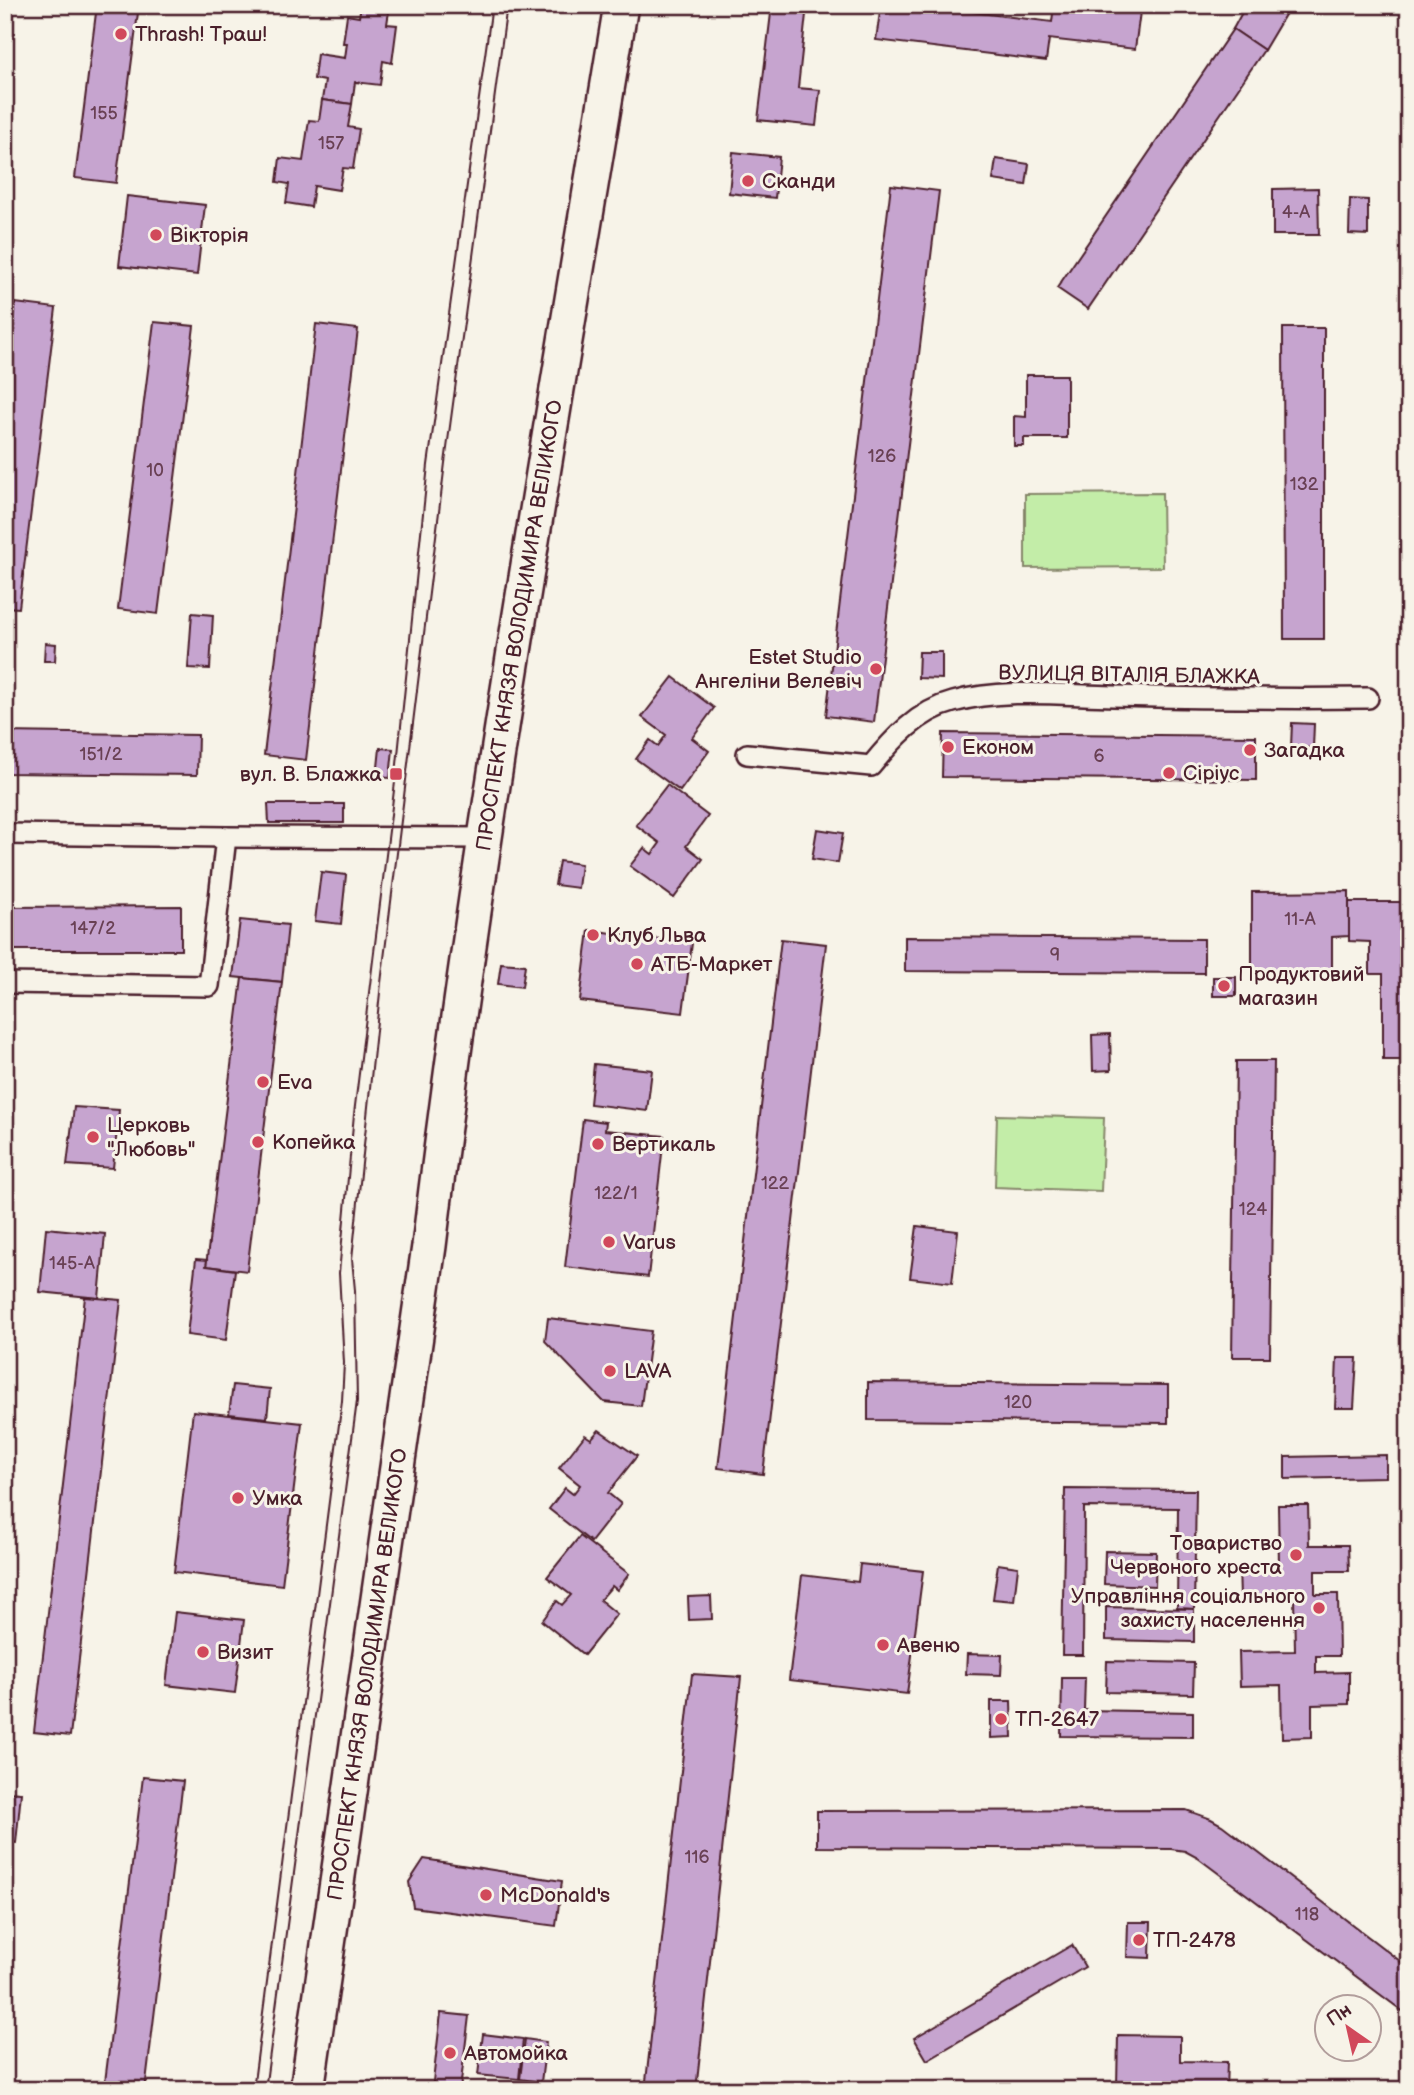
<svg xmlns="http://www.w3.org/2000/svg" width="1414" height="2095" font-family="'Balsamiq Sans',sans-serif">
	<rect width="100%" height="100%" fill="#f7f3e8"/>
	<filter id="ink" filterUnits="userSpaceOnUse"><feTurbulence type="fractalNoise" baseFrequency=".0143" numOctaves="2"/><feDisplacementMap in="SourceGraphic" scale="14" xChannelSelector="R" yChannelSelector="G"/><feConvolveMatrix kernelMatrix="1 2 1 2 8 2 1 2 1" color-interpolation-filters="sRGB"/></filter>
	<g filter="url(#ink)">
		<!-- green -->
		<g fill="#c3eda8" stroke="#86866a" stroke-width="2">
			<polygon points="1162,493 1163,567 1025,568 1025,494"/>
			<polygon points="997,1115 1104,1118 1101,1191 995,1187"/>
		</g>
		<!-- building -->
		<g fill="#c6a4cf" stroke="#4a1f2b" stroke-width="2">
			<polygon points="97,5 139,5 116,183 75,178"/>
			<polygon points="361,5 390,5 387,24 397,25 392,63 383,61 380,85 355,82 352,104 322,100 325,81 314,79 317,54 345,58 347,43 343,43 347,15 359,17"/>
			<polygon points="772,5 807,5 798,88 820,90 816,126 758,120"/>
			<polygon points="881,5 916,5 1052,22 1054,5 1079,5 1140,12 1135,49 1049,39 1046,61 876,40"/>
			<polygon points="1246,5 1288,5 1286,13 1264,50 1233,29"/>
			<polygon points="1233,29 1264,50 1088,309 1057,288"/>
			<polygon points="322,100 352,104 348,127 359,129 353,169 343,168 339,190 314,186 311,207 286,203 289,184 277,182 280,158 303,161 309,120 319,121"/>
			<polygon points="733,152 779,157 775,198 729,193"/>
			<polygon points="996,159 1029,164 1026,185 993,180"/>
			<polygon points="891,185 939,191 874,722 826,716"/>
			<polygon points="1318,188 1319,235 1273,235 1273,189"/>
			<polygon points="127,196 205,205 197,275 119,266"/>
			<polygon points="1350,199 1368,200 1368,235 1349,234"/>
			<polygon points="15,303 56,308 19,608 5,607 5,381"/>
			<polygon points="154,322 194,326 158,614 118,609"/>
			<polygon points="316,324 358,329 306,760 264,755"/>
			<polygon points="1283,328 1324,328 1324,639 1284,639"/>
			<polygon points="1026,375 1067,375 1067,438 1024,438 1024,446 1014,446 1014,416 1026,417"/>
			<polygon points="192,613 213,615 210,669 188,668"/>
			<polygon points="45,643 56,644 55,661 44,661"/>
			<polygon points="919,652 942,652 942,679 918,678"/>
			<polygon points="673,677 714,708 692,738 709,751 680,791 636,759 650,740 658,746 666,735 642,717"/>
			<polygon points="1292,723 1314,724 1313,748 1291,747"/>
			<polygon points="5,732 198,735 197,775 5,773"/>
			<polygon points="943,733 1256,736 1256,780 942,777"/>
			<polygon points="380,748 393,749 390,778 377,777"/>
			<polygon points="667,785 708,816 686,846 703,859 674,898 630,866 644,848 652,854 660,843 636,825"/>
			<polygon points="268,804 344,804 344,823 269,823"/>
			<polygon points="817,829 843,833 838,863 812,859"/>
			<polygon points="559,861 581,864 578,888 555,885"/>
			<polygon points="321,872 346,875 341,924 315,921"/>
			<polygon points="1349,891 1349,936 1332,937 1332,974 1252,974 1252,892"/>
			<polygon points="1349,902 1409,902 1409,1060 1383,1060 1383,974 1370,974 1370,942 1349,941"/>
			<polygon points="181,906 181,950 5,950 5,907"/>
			<polygon points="240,920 288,925 282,982 233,977"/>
			<polygon points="589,930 692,943 683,1013 580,1001"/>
			<polygon points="905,937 1204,939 1204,973 905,971"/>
			<polygon points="781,939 826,944 763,1474 718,1468"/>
			<polygon points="501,963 525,965 522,987 498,984"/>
			<rect x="1213" y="977" width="23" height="19"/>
			<polygon points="242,978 282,982 247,1271 206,1266"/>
			<polygon points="1110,1034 1111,1070 1093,1071 1092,1035"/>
			<polygon points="1236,1061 1274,1061 1270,1357 1232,1357"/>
			<polygon points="594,1064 652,1070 647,1111 590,1104"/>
			<polygon points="74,1107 119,1110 113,1168 67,1165"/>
			<polygon points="583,1119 606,1122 605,1130 664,1136 648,1277 565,1267"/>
			<polygon points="917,1226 958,1231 952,1283 910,1278"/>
			<polygon points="46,1228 105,1234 99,1298 40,1292"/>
			<polygon points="196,1259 207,1260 206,1266 235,1270 226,1340 187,1335"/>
			<polygon points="85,1297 121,1300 70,1736 34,1732"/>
			<polygon points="548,1318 651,1331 641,1406 604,1402 545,1341"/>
			<polygon points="1337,1358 1357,1358 1354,1408 1335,1408"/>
			<polygon points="868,1382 1168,1385 1168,1423 868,1420"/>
			<polygon points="233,1385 270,1389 267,1418 229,1414"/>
			<polygon points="193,1411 302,1423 282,1585 174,1572"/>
			<polygon points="599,1430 637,1456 608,1493 621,1504 591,1542 549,1509 565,1488 573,1494 580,1485 559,1468 585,1435 591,1439"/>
			<polygon points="1386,1455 1386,1477 1285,1479 1285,1457"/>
			<polygon points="1065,1489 1196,1490 1194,1609 1177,1608 1178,1508 1084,1507 1083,1655 1062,1655"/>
			<polygon points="1278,1505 1308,1505 1309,1545 1348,1545 1349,1571 1315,1571 1315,1594 1338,1594 1339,1656 1316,1656 1316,1673 1349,1672 1349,1704 1312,1705 1312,1737 1282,1738 1281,1685 1240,1686 1239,1652 1295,1651 1294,1597 1240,1598 1239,1566 1279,1565"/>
			<polygon points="580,1536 629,1574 617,1590 612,1586 600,1600 617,1614 584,1655 542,1621 557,1601 562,1605 571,1595 547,1577"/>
			<polygon points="1105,1551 1156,1552 1155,1586 1104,1584"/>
			<polygon points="860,1564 923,1571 907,1694 789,1680 802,1575 858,1582"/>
			<polygon points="998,1564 1018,1567 1014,1601 993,1599"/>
			<polygon points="711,1596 712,1619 689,1620 688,1597"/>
			<polygon points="1106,1607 1194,1609 1194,1642 1106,1640"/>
			<polygon points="175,1612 244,1620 235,1693 166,1685"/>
			<polygon points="967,1654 1002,1655 1001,1675 966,1674"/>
			<polygon points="1107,1661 1194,1663 1193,1694 1106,1692"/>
			<polygon points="692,1674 741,1677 696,2090 645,2090"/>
			<polygon points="1062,1678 1085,1678 1084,1710 1193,1712 1193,1737 1061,1736"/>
			<polygon points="991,1701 1011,1701 1012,1737 991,1738"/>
			<polygon points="143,1777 183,1781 145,2090 104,2090"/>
			<polygon points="5,1792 21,1793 16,1843 5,1842"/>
			<polygon points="1186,1810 1211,1819 1222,1825 1409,1968 1409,2016 1198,1858 1185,1851 1171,1849 817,1847 817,1811"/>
			<polygon points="424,1859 562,1881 556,1926 413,1907 409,1882"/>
			<polygon points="1128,1922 1151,1922 1150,1958 1127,1957"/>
			<polygon points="1072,1945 1085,1967 927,2060 914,2038"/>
			<polygon points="441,2013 469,2016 460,2090 432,2090"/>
			<polygon points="483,2034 523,2039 519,2079 478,2075"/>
			<polygon points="1118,2035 1180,2036 1180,2061 1227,2062 1226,2090 1155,2090 1156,2087 1117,2086"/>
			<polygon points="525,2039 546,2042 541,2082 520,2079"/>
		</g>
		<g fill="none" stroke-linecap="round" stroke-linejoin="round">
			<defs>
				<g id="minor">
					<path d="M747 754 871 766C893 739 918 711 953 702 1004 688 1061 695 1113 696 1198 698 1283 699 1368 698"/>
					<polyline points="5,834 226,837 486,838"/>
					<polyline points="5,983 209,986 226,837"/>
				</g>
				<g id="trunk">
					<path id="s1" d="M307 2090 429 1246C479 831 553 418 621 5"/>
				</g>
			</defs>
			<!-- minor casing -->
			<use href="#minor" stroke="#4a1f2b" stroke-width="24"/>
			<!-- trunk casing -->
			<use href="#trunk" stroke="#4a1f2b" stroke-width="38"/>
			<!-- minor -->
			<use href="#minor" stroke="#f7f3e8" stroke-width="19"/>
			<!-- trunk -->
			<use href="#trunk" stroke="#f7f3e8" stroke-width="33"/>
			<!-- tram -->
			<g stroke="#4a1f2b" stroke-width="2">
				<polyline points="253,2090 342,1401 344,1363 339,1273 354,1114 396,774 428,465 492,5"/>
				<polyline points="265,2090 357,1401 355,1290 352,1259 381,983 445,463 507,5"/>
			</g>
		</g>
	</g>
	<!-- markers -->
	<g fill="#d1495b" stroke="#f7f3e8" stroke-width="2.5">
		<circle cx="121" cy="34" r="7"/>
		<circle cx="748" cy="181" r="7"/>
		<circle cx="156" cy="235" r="7"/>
		<circle cx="876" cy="669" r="7"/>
		<circle cx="948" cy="747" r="7"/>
		<circle cx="1250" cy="750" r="7"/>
		<circle cx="1169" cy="773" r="7"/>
		<rect x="389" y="767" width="14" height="14" rx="3.5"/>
		<circle cx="593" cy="935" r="7"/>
		<circle cx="637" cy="964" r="7"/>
		<circle cx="1224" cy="986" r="7"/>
		<circle cx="263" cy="1082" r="7"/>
		<circle cx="93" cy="1137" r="7"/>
		<circle cx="258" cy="1142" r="7"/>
		<circle cx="598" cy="1144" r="7"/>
		<circle cx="609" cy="1242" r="7"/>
		<circle cx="610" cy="1371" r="7"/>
		<circle cx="238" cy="1498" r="7"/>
		<circle cx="1296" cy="1555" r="7"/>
		<circle cx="1319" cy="1608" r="7"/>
		<circle cx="883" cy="1645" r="7"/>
		<circle cx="203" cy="1652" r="7"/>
		<circle cx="1001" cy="1719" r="7"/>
		<circle cx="486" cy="1895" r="7"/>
		<circle cx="1139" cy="1940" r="7"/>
		<circle cx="450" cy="2053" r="7"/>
	</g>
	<g text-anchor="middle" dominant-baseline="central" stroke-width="6" stroke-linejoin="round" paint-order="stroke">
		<!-- number labels -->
		<g font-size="18" fill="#694054">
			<text x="104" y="113">155</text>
			<text x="331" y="143">157</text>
			<text x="1296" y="212">4-А</text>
			<text x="882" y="456">126</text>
			<text x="155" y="470">10</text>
			<text x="1304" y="484">132</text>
			<text x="101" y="754">151/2</text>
			<text x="1099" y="756">6</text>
			<text x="1300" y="919">11-А</text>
			<text x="93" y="928">147/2</text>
			<text x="1055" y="955">9</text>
			<text x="775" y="1183">122</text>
			<text x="616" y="1193">122/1</text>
			<text x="1253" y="1209">124</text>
			<text x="72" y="1263">145-А</text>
			<text x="1018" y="1402">120</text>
			<text x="697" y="1857">116</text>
			<text x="1307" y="1914">118</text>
		</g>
		<!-- poi labels -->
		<g font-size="21" fill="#4a1f2b" stroke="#f7f3e8" text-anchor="start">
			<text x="135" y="34">Thrash! Траш!</text>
			<text x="762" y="181">Сканди</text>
			<text x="170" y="235">Вікторія</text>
			<text x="862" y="657" text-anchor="end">Estet Studio<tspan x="862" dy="24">Ангеліни Велевіч</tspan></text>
			<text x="962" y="747">Економ</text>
			<text x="1264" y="750">Загадка</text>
			<text x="1183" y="773">Сіріус</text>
			<text x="382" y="774" text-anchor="end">вул. В. Блажка</text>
			<text x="607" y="935">Клуб Льва</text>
			<text x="651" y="964">АТБ-Маркет</text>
			<text x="1238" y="974">Продуктовий<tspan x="1238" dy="24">магазин</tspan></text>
			<text x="277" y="1082">Eva</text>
			<text x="107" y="1125">Церковь<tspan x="107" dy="24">"Любовь"</tspan></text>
			<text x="272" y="1142">Копейка</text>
			<text x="612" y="1144">Вертикаль</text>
			<text x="623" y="1242">Varus</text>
			<text x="624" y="1371">LAVA</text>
			<text x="252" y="1498">Умка</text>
			<text x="1282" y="1543" text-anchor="end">Товариство<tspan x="1282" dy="24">Червоного хреста</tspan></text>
			<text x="1305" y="1596" text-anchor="end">Управління соціального<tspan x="1305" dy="24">захисту населення</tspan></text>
			<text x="897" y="1645">Авеню</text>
			<text x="217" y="1652">Визит</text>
			<text x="1015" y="1719">ТП-2647</text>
			<text x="500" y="1895">McDonald's</text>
			<text x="1153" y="1940">ТП-2478</text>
			<text x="464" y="2053">Автомойка</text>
		</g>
		<!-- street labels -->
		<g font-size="21" fill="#4a1f2b" stroke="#f7f3e8">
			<text stroke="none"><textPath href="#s1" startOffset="1480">ПРОСПЕКТ КНЯЗЯ ВОЛОДИМИРА ВЕЛИКОГО</textPath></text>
			<text transform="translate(1129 675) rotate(1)">ВУЛИЦЯ ВІТАЛІЯ БЛАЖКА</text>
			<text stroke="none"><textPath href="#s1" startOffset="420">ПРОСПЕКТ КНЯЗЯ ВОЛОДИМИРА ВЕЛИКОГО</textPath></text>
		</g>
	</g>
	<!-- margin -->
	<rect width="1414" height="2095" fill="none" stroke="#f7f3e8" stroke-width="28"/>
	<rect x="14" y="14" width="1386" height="2067" fill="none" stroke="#4a1f2b" stroke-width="2.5" filter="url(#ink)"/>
	<!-- north arrow -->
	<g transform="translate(1348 2028) rotate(326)"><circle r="33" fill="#f7f3e8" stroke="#b29e9c" stroke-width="2"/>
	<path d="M0-5L12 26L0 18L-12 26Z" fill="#d1495b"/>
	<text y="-10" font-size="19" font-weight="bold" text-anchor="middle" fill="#4a1f2b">Пн</text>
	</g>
</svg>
